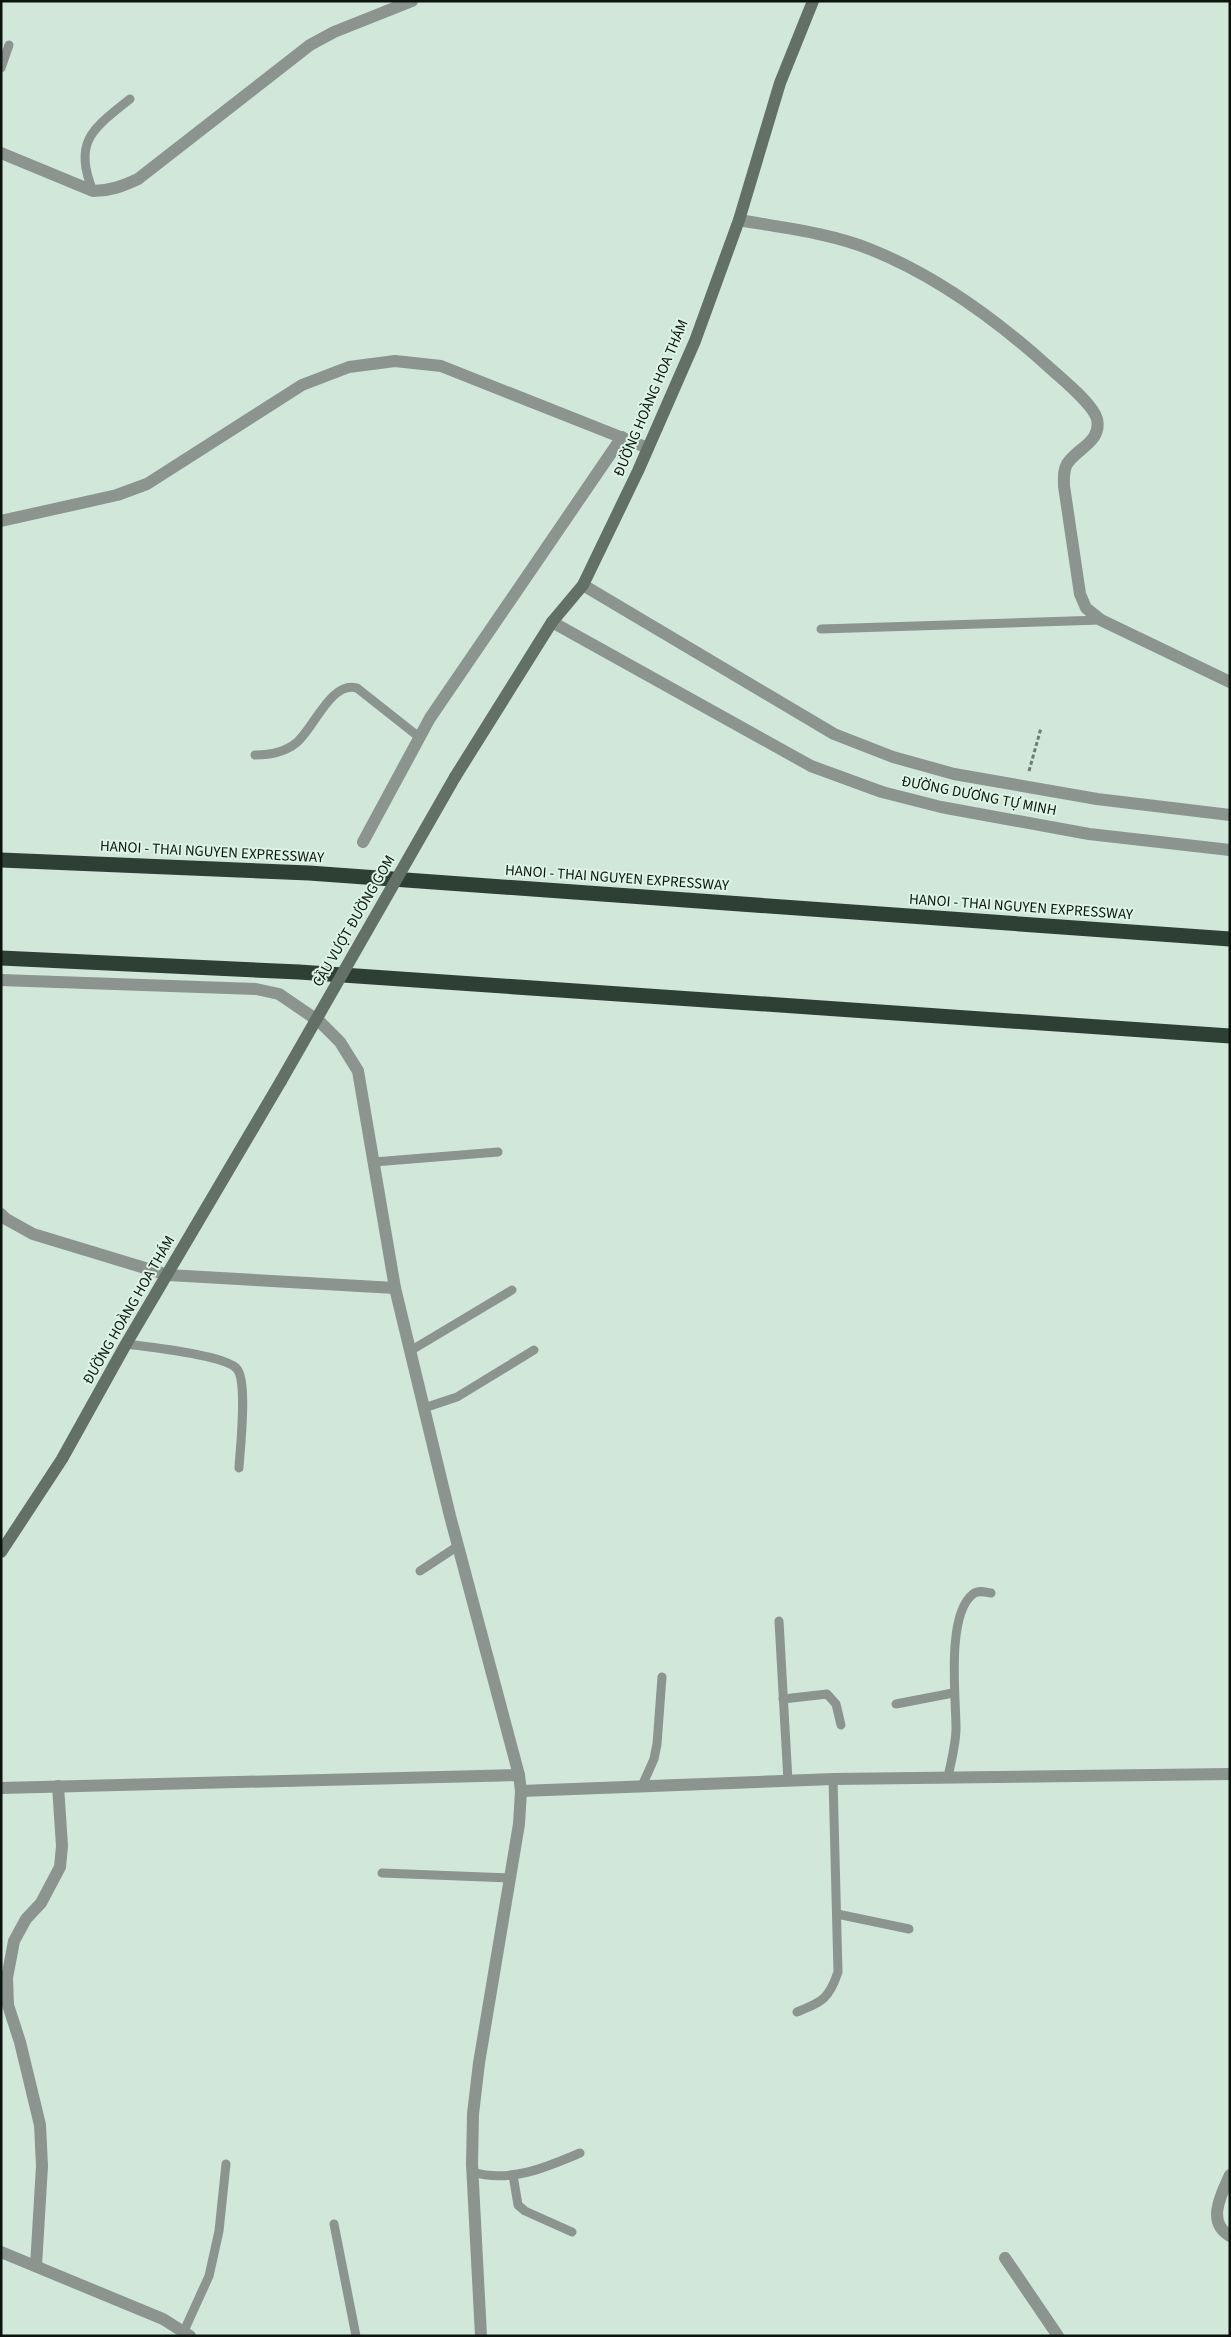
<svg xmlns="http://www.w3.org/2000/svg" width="1231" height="2337" font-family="'Source Sans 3',sans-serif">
	<rect width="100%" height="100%" fill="#d0e7d9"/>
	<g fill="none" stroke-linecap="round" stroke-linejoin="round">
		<!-- path -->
		<polyline stroke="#6e7d74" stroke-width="3" stroke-dasharray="4 2.5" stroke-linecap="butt" points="1029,771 1041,728"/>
		<!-- service -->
		<g stroke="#8b948e" stroke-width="9">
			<polyline points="1,68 9,45"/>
			<path d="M93 191C72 141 94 128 130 99"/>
			<polyline points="821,629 1101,620"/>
			<path d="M255 755C270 755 285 752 296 743 313 730 331 680 357 688L419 737"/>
			<polyline points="374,1162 498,1152"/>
			<path d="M126 1344C148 1347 226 1355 237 1369 248 1382 240 1449 239 1468"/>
			<polyline points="410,1351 512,1290"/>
			<polyline points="424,1408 457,1397 534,1350"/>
			<polyline points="420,1571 458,1546"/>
			<polyline points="779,1621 788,1781"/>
			<polyline points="783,1699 827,1694 836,1704 841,1725"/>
			<polyline points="896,1704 953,1693"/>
			<path d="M948 1777C951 1762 956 1744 956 1728 956 1698 946 1615 973 1594 978 1590 985 1592 991 1593"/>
			<polyline points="642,1786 654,1759 657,1744 662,1677"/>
			<polyline points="382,1873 510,1878"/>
			<polyline points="837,1914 909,1929"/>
			<path d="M797 2012C822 2002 829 1999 838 1972L833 1779"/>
			<path d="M472 2172C510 2183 545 2168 580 2153"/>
			<polyline points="513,2175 518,2205 525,2211 572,2232"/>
			<polyline points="334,2224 356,2336"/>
			<polyline points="184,2331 209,2276 219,2231 226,2164"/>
		</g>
		<!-- minor -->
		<g stroke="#8b948e" stroke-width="12">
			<path d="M1 153 93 191C110 191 123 186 138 179L310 45 334 32 412 1"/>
			<path d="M739 220C783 228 831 233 872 250 939 277 998 321 1051 369 1063 380 1093 404 1097 419 1102 442 1077 448 1067 464 1063 471 1064 478 1064 486L1080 594 1086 608 1101 620 1230 682"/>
			<polyline points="1,521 117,495 147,484 302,385 349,367 395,361 441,366 648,448"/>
			<polyline points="363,842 430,718 622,437"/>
			<polyline points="1,980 256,989 279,994 320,1022 340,1042 358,1071 395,1288 450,1516 519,1775 521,1791 519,1824 479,2063 473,2114 472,2164 481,2336"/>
			<polyline points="1,1214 6,1219 33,1234 168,1275 395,1288"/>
			<polyline points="1,1788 519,1775"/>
			<polyline points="521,1791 833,1779 1230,1774"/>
			<path d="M1230 2175C1221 2195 1206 2222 1230 2236"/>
			<polyline points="1,2252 163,2319 190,2336"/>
			<polyline points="1005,2258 1058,2336"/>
			<polyline points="36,2266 42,2166 40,2125 20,2042 8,2005 7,1978 14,1941 26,1919 41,1903 60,1867 62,1846 58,1786"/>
		</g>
		<!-- tertiary -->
		<g stroke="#8b948e" stroke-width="12">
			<polyline points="583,585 834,734 893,757 954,774 1097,799 1230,815"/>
			<polyline points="552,622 811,766 882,792 941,807 1089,834 1230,850"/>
		</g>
		<!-- secondary -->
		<g stroke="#627067" stroke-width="12">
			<polyline points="455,777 552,622 583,585 638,471 695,341 739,220 780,83 813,1"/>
			<polyline points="1,1552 62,1459 126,1344 281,1081"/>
		</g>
		<!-- motorway -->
		<g stroke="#2e4035" stroke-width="15">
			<polyline points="1,860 309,873 1230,939"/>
			<polyline points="1,958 299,972 1230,1036"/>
		</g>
		<!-- secondary-bridge -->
		<polyline stroke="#627067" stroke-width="12" points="281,1081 455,777"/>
	</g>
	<g text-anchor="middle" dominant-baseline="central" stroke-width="4" stroke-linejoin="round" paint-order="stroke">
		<!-- street labels -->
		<g font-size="15" fill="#0c140f" stroke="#ddf4e6">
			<text transform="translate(651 398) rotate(-67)">ĐƯỜNG HOÀNG HOA THÁM</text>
			<text transform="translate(979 796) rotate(11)">ĐƯỜNG DƯƠNG TỰ MINH</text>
			<text transform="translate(212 852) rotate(3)">HANOI - THAI NGUYEN EXPRESSWAY</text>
			<text transform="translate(617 878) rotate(4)">HANOI - THAI NGUYEN EXPRESSWAY</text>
			<text transform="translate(1021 907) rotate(4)">HANOI - THAI NGUYEN EXPRESSWAY</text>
			<text transform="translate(354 921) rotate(-60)">CẦU VƯỢT ĐƯỜNG GOM</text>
			<text transform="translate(129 1310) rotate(-60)">ĐƯỜNG HOÀNG HOA THÁM</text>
		</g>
	</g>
	<!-- border -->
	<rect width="1231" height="2337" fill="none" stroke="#0c140f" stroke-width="5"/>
</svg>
